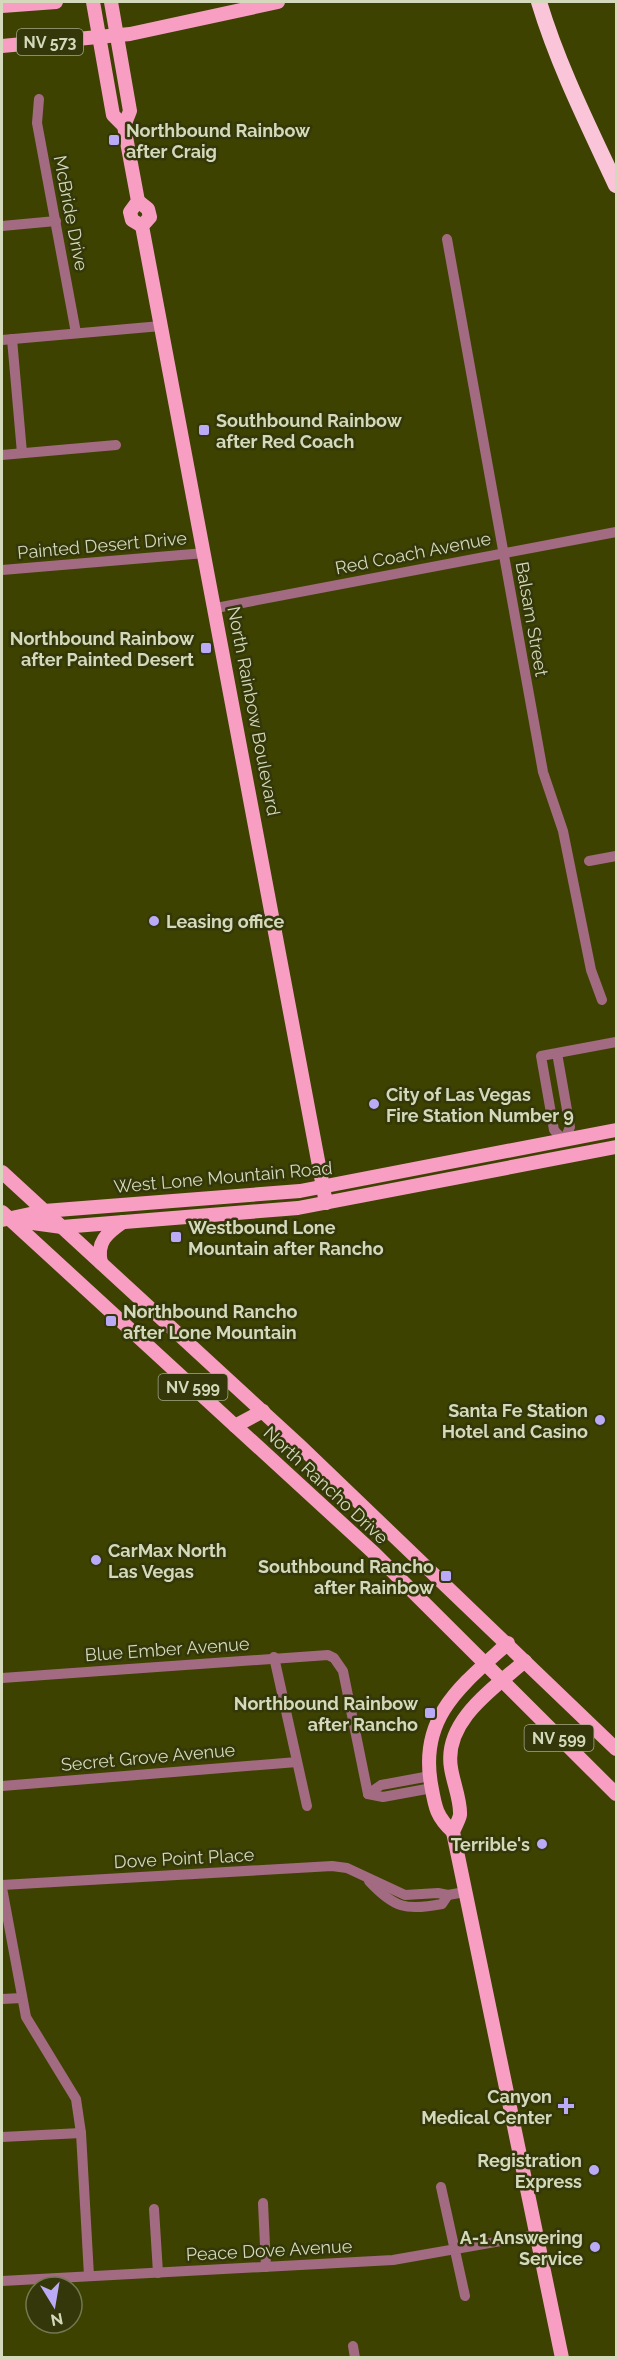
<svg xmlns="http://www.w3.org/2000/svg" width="618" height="2359" font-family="Raleway,sans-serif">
	<rect width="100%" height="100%" fill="#3d4201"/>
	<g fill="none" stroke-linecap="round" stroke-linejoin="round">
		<!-- minor -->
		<g stroke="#a26b81" stroke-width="10">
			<polyline points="39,99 37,123 76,333"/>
			<polyline points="2,226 56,221"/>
			<polyline points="447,239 543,772 563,831 591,970 602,1000"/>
			<polyline points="12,339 22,453"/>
			<polyline points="2,340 161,326"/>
			<polyline points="2,455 116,445"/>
			<polyline points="2,570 205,553"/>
			<polyline points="216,608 616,532"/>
			<polyline points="589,861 616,856"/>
			<polyline points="557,1053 570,1127 564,1141 554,1130 541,1056 616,1042"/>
			<polyline points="274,1657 307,1806"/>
			<polyline points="2,1678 328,1655 334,1658 343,1671 368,1794"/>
			<polyline points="2,1786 297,1762"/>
			<polyline points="368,1794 381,1785 430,1776"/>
			<polyline points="368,1794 383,1797 432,1788"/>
			<path d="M369 1881C394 1908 406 1911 442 1904L448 1895"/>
			<polyline points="2,1885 332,1866 347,1868 405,1895 438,1893 448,1895 465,1892"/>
			<polyline points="2,1888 26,2017 76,2099 81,2133 89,2276"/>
			<polyline points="2,1999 22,1998"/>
			<polyline points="2,2137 81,2133"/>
			<polyline points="441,2187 465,2296"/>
			<polyline points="263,2203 266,2267"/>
			<polyline points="154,2209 158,2273"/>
			<polyline points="2,2281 393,2260 536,2235"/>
			<polyline points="353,2346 355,2358"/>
		</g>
		<!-- major -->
		<g stroke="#f79ec2" stroke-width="14">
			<polyline points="93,2 113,115 124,126 138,201 130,212 132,220 142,226"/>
			<polyline points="111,2 130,111 124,126"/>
			<polyline points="2,6 56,2"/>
			<polyline points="2,46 130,34 278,2"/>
			<polyline points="138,201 148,209 150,217 142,226 326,1203"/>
			<polyline points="2,1172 300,1446 616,1749"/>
			<polyline points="2,1212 375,1554 616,1794"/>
			<polyline points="2,1220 44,1211 300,1191 616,1130"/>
			<polyline points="18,1221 62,1227 298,1208 616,1147"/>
			<path d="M101 1263C96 1242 107 1233 123 1222"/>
			<polyline points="235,1426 263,1411"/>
			<path d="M525 1661C494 1688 443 1721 451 1768 453 1782 461 1801 460 1815 459 1820 455 1827 453 1832L562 2358"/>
			<path d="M453 1832C436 1816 435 1807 431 1784 419 1716 462 1685 508 1643"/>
		</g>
		<!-- highway -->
		<path stroke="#fbc5d9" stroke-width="16" d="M539 2C558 65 588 125 616 185"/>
	</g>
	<!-- markers -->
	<g fill="#bbaaf6" stroke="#333709" stroke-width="2">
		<rect x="108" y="134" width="12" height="12" rx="3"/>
		<rect x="198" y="424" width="12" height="12" rx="3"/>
		<rect x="200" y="642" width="12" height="12" rx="3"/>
		<circle cx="154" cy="921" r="6"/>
		<circle cx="374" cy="1104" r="6"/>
		<rect x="170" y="1231" width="12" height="12" rx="3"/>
		<rect x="105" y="1315" width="12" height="12" rx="3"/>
		<circle cx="600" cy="1420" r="6"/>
		<circle cx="96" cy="1560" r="6"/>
		<rect x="440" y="1570" width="12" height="12" rx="3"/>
		<rect x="424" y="1707" width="12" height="12" rx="3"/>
		<circle cx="542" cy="1844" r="6"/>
		<path d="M563 2097h6v6h6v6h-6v6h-6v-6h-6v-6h6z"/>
		<circle cx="594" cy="2170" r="6"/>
		<circle cx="595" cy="2247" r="6"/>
	</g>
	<g text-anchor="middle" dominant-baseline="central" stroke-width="5" stroke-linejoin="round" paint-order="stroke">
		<!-- shield labels -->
		<g fill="#333709" stroke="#a4a886" stroke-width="1.5">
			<rect x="17" y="29" width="66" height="26" rx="4.5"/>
			<rect x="158.5" y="1374" width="69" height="26" rx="4.5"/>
			<rect x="524.5" y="1725" width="69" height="26" rx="4.5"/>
		</g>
		<g font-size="16" font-weight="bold" fill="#d4d9bb">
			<text x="50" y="42">NV 573</text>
			<text x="193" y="1387">NV 599</text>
			<text x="559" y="1738">NV 599</text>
		</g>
		<!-- poi labels -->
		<g font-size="18" font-weight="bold" fill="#d4d9bb" stroke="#333709" text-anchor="end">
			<text x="126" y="130" text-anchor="start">Northbound Rainbow<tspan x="126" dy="21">after Craig</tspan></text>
			<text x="216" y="420" text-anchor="start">Southbound Rainbow<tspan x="216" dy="21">after Red Coach</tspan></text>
			<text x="194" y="638">Northbound Rainbow<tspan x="194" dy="21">after Painted Desert</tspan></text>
			<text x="166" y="921" text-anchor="start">Leasing office</text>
			<text x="386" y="1094" text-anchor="start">City of Las Vegas<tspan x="386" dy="21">Fire Station Number 9</tspan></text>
			<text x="188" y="1227" text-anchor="start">Westbound Lone<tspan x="188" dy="21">Mountain after Rancho</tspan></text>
			<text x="123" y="1311" text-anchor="start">Northbound Rancho<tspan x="123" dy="21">after Lone Mountain</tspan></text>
			<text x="588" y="1410">Santa Fe Station<tspan x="588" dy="21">Hotel and Casino</tspan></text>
			<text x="108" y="1550" text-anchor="start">CarMax North<tspan x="108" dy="21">Las Vegas</tspan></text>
			<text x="434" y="1566">Southbound Rancho<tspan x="434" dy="21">after Rainbow</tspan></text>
			<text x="418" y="1703">Northbound Rainbow<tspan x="418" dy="21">after Rancho</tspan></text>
			<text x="530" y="1844">Terrible's</text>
			<text x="552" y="2096">Canyon<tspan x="552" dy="21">Medical Center</tspan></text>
			<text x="582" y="2160">Registration<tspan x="582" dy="21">Express</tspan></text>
			<text x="583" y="2237">A-1 Answering<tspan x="583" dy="21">Service</tspan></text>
		</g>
		<!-- street labels -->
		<g font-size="18" fill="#d4d9bb" stroke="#333709">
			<text transform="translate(71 213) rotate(79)">McBride Drive</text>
			<text transform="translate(102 545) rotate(-5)">Painted Desert Drive</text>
			<text transform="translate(413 553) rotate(-11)">Red Coach Avenue</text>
			<text transform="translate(532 619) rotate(80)">Balsam Street</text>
			<text transform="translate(254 711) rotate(79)">North Rainbow Boulevard</text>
			<text transform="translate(223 1177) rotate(-5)">West Lone Mountain Road</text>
			<text transform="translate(326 1485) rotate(43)">North Rancho Drive</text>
			<text transform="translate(167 1649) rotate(-4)">Blue Ember Avenue</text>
			<text transform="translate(148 1757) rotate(-5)">Secret Grove Avenue</text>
			<text transform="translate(184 1858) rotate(-3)">Dove Point Place</text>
			<text transform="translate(269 2250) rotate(-3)">Peace Dove Avenue</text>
		</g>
	</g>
	<!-- border -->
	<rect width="618" height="2359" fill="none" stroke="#d4d9bb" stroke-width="6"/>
	<!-- north arrow -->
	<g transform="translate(54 2305) rotate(169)"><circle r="28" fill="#333709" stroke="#737850" stroke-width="1.5"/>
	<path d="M0-4.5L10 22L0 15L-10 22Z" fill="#bbaaf6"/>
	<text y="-9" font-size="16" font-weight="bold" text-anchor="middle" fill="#d4d9bb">N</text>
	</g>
</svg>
